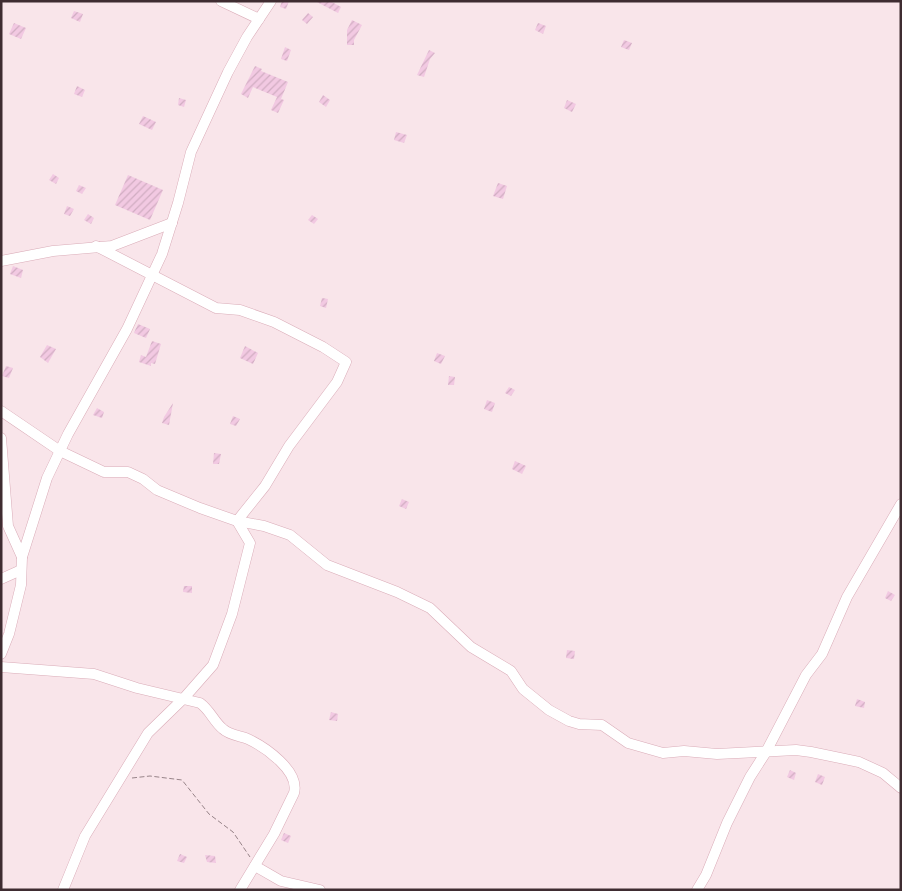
<svg xmlns="http://www.w3.org/2000/svg" width="902" height="891" font-family="'Roboto Condensed',sans-serif">
	<defs>
		<pattern id="building-hatch" width="6" height="6" patternUnits="userSpaceOnUse" patternTransform="scale(1.25)"><rect width="6" height="6" fill="#f2c9e2"/><path d="M-1 1l2-2M0 6l6-6M5 7l2-2" fill="none" stroke="#d1adc2"/></pattern>
	</defs>
	<rect width="100%" height="100%" fill="#f9e5ea"/>
	<!-- building -->
	<g fill="url(#building-hatch)">
		<polygon points="282,1 289,1 286,9 280,7"/>
		<polygon points="315,1 330,1 341,7 338,13"/>
		<polygon points="74,11 83,14 80,22 71,18"/>
		<polygon points="308,13 313,17 307,24 302,20"/>
		<polygon points="352,20 362,25 354,40 354,45 347,45 347,30"/>
		<polygon points="14,23 26,28 21,39 9,34"/>
		<polygon points="538,23 546,26 543,34 535,30"/>
		<polygon points="624,40 632,43 629,50 621,47"/>
		<polygon points="285,47 291,50 287,61 281,59"/>
		<polygon points="429,50 435,53 430,59 424,77 417,75"/>
		<polygon points="255,66 262,69 261,71 288,82 281,99 284,100 278,113 271,110 277,97 253,87 248,98 241,94"/>
		<polygon points="77,86 85,90 82,97 74,94"/>
		<polygon points="323,95 330,100 326,107 319,102"/>
		<polygon points="179,98 186,100 184,107 178,105"/>
		<polygon points="567,100 576,104 572,112 564,108"/>
		<polygon points="143,116 156,122 152,130 139,124"/>
		<polygon points="396,132 407,135 404,143 394,140"/>
		<polygon points="53,174 59,178 56,184 49,180"/>
		<polygon points="128,175 163,190 150,220 115,205"/>
		<polygon points="498,183 507,186 503,199 493,196"/>
		<polygon points="79,185 86,188 82,194 76,191"/>
		<polygon points="67,206 74,209 70,216 64,214"/>
		<polygon points="88,214 94,218 91,224 84,220"/>
		<polygon points="312,215 318,219 314,224 308,220"/>
		<polygon points="13,266 23,270 21,278 10,274"/>
		<polygon points="322,298 328,299 326,308 320,306"/>
		<polygon points="138,324 150,329 146,338 134,333"/>
		<polygon points="152,341 161,344 155,364 151,363 151,366 139,362 141,355 146,357"/>
		<polygon points="47,345 56,349 48,363 40,357"/>
		<polygon points="245,346 258,353 253,364 240,358"/>
		<polygon points="437,353 445,356 441,364 434,361"/>
		<polygon points="6,366 13,368 9,378 2,376"/>
		<polygon points="449,376 455,377 454,385 448,385"/>
		<polygon points="509,387 515,390 511,396 505,393"/>
		<polygon points="487,400 495,403 492,412 484,409"/>
		<polygon points="173,403 169,425 162,423 164,417"/>
		<polygon points="97,408 104,412 102,418 93,415"/>
		<polygon points="233,416 240,419 236,426 230,424"/>
		<polygon points="214,453 221,454 219,464 213,464"/>
		<polygon points="515,461 526,466 522,474 512,469"/>
		<polygon points="402,499 409,502 406,509 399,506"/>
		<polygon points="184,586 192,586 192,593 183,592"/>
		<polygon points="888,591 895,595 891,601 885,598"/>
		<polygon points="567,650 575,651 574,659 566,658"/>
		<polygon points="857,699 865,702 864,708 855,706"/>
		<polygon points="331,712 338,714 337,721 329,720"/>
		<polygon points="790,770 796,773 794,780 787,777"/>
		<polygon points="818,774 825,777 822,785 815,782"/>
		<polygon points="284,833 291,836 288,843 281,840"/>
		<polygon points="180,854 187,857 184,863 177,861"/>
		<polygon points="205,855 215,856 216,863 207,862"/>
	</g>
	<g fill="none" stroke-linecap="round" stroke-linejoin="round">
		<defs>
			<g id="minor">
				<polyline points="221,1 259,19"/>
				<polyline points="1,261 53,251 112,246 172,223"/>
				<polyline points="1,411 60,451 104,472 128,472 143,479 157,490 200,508 237,521 264,526 290,535 327,565 397,592 430,608 471,647 511,671 523,689 549,710 569,721 579,724 602,725 628,743 663,753 684,751 717,754 796,750 811,752 859,762 883,773 901,788"/>
				<polyline points="1,438 8,526 22,557"/>
				<polyline points="1,579 21,570"/>
				<polyline points="1,654 9,634 21,585 22,557 47,478 68,434 127,329 162,254 178,203 191,152 228,72 247,37 271,1"/>
				<path d="M1 667 94 674 137 688 200 703C210 710 214 722 223 729 229 735 241 736 248 739 265 747 300 771 294 793L274 834 240 890"/>
				<polyline points="255,866 281,881 320,890"/>
				<polyline points="63,890 85,836 148,733 184,698 213,665 232,614 250,543 237,521 265,486 289,446 337,382 346,362 323,347 274,322 240,310 216,308 96,246"/>
				<polyline points="697,890 706,875 727,823 750,777 766,752 806,675 822,654 847,597 901,504"/>
			</g>
		</defs>
		<!-- minor casing -->
		<use href="#minor" stroke="#daacb8" stroke-width="11"/>
		<!-- path -->
		<polyline stroke="#988489" stroke-width="1" stroke-dasharray="5 2.5" stroke-linecap="butt" points="132,778 150,776 182,780 209,814 233,832 250,857"/>
		<!-- minor -->
		<use href="#minor" stroke="#fff" stroke-width="10"/>
	</g>
	<!-- border -->
	<rect width="902" height="891" fill="none" stroke="#3f2c31" stroke-width="5"/>
</svg>
